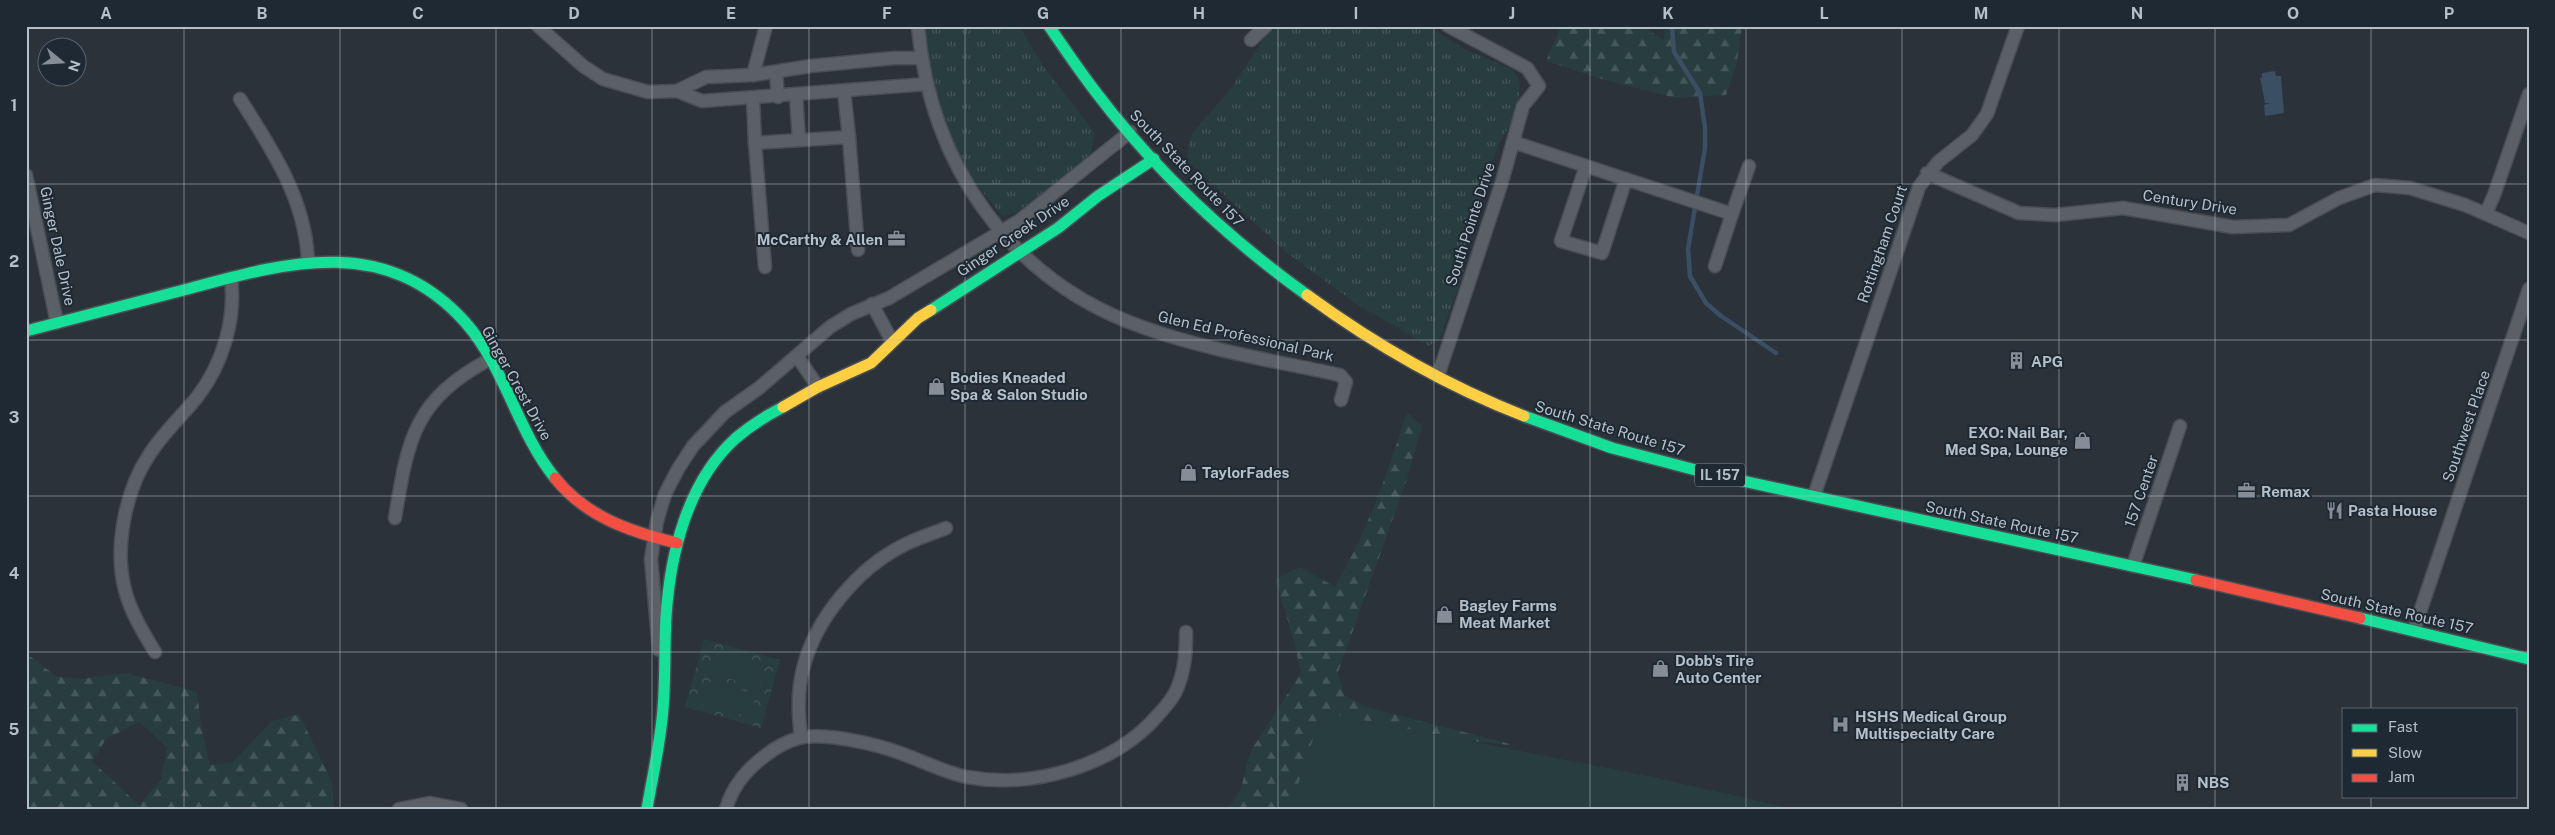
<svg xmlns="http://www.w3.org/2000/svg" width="2555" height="835" font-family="'Public Sans',sans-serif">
	<defs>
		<pattern id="grass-tufts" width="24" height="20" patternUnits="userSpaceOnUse" patternTransform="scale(1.25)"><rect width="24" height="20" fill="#283d3f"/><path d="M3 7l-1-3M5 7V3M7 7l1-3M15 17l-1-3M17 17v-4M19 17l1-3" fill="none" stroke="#455759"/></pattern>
		<pattern id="forest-firs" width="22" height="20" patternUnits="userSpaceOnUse" patternTransform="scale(1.25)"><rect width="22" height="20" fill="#283d3f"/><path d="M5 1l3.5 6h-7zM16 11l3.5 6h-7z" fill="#455759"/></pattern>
		<pattern id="park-crowns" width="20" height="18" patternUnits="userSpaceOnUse" patternTransform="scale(1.25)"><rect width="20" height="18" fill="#283d3f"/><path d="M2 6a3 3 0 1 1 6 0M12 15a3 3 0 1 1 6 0" fill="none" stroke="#455759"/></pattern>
	</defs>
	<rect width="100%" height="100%" fill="#2b3239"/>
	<!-- grass -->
	<g fill="url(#grass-tufts)">
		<path d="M926 26H1019L1044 67 1095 133 1090 155 1016 213 1002 216C992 203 980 190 971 177 943 133 929 78 926 26Z"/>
		<path d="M1278 26H1428L1464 49 1509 68C1534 82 1509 128 1498 146L1462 256 1464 271 1440 338 1429 346 1355 303 1287 253 1187 160 1189 141 1194 131 1229 91 1264 39Z"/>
	</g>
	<!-- forest -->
	<g fill="url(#forest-firs)" fill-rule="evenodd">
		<polygon points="1561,26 1642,26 1664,40 1666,26 1742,26 1737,62 1726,95 1676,98 1605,80 1546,61"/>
		<path d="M1407 412 1422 426 1406 482 1338 672 1344 695 1366 707 1518 746 1424 736 1294 809H1229L1241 788 1250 752 1301 673 1293 638 1275 579 1300 567 1335 587C1367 532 1388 472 1407 412Z"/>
		<path d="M26 653 56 676 80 679 127 673 197 692 201 725 210 765 233 762 272 721 299 714 332 782 334 806 331 809H26ZM140 722 167 748 161 779 139 805 92 761 107 738Z"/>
	</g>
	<!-- park -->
	<polygon fill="url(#park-crowns)" points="704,639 780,660 761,728 685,707"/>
	<!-- garden -->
	<g fill="#283d3f">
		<polygon points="715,650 765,663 759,687 709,673"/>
		<polygon points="706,681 756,694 750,717 700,704"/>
		<polygon points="1322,712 1648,776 1795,809 1290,809"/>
	</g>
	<!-- water -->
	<polygon fill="#3a4e64" points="2275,71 2276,76 2281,76 2284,113 2265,116 2264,105 2270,103 2265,103 2260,78 2262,78 2262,73"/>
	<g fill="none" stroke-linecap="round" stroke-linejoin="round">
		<!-- stream -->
		<polyline stroke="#3a4e64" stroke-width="4.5" points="1672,26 1674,52 1700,93 1705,128 1705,148 1688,249 1690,276 1706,303 1721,316 1776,353"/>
		<defs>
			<g id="street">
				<polyline points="538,26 583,66 603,79 648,92 677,91 702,101 927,84"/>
				<path d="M918 26C930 165 1011 282 1145 328 1207 350 1275 361 1340 375L1346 382 1341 400"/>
				<polyline points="1251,40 1266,26"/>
				<polyline points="776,72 778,97"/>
				<polyline points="753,75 766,26"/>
				<polyline points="677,91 706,77 753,75 811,66 894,58 921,58"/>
				<polyline points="796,95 799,140"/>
				<path d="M240 99C272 149 306 200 308 262"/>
				<polyline points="753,99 755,143 849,137 844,91"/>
				<polyline points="849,137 858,250"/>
				<polyline points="1513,142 1732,214 1715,266"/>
				<polyline points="755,143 765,267"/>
				<polyline points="1586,166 1561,241 1602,253 1626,179"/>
				<polyline points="1927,173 2019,213 2055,215 2123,208 2233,227 2289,225 2339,198 2375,185 2410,188 2465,205 2529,233"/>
				<polyline points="26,175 57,323"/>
				<polyline points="2486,213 2494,195 2529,94"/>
				<polyline points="1732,214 1749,166"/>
				<polyline points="872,304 892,341"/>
				<polyline points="797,356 818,387"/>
				<polyline points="1438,376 1501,185 1523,106 1539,86 1527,68 1448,26"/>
				<polyline points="1814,496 1919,187 1938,162 1972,135 1987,114 2018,26"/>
				<path d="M395 518C408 438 414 400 490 359"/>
				<polyline points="2133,566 2180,426"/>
				<polyline points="2414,630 2529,289"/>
				<polyline points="659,650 651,559 657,521 665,494 678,469 693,446 725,412 759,388 830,327 851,314 889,298 1019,221 1130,132"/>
				<path d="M155 652C143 632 131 613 125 590 114 549 125 491 149 455 163 433 182 416 198 396 223 363 236 319 231 278"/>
				<path d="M801 737C798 714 797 692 803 669 815 619 858 568 904 545 917 538 932 534 946 528"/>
				<polyline points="399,809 430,803 461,809"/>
				<path d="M726 809C732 787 748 768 766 755 775 748 788 741 799 738 824 732 876 744 900 753 923 761 943 772 967 777 1033 789 1114 766 1158 715 1164 708 1172 700 1176 691 1185 671 1186 653 1186 632"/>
			</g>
			<g id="fast">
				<path d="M1049 26C1064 48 1079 70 1095 91 1154 169 1228 238 1307 295"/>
				<polyline points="931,310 1058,228 1098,196 1154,159"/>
				<path d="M26 331C77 318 128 305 180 291 281 264 383 231 465 322 505 367 517 431 555 478"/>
				<polyline points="1524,416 1612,448 1711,474 2196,580"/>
				<polyline points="2360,618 2529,659"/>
				<path d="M647 809C652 779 659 749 662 719 666 686 664 651 666 617 670 555 687 482 736 438 750 426 766 416 783 407"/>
			</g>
			<g id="slow">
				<path d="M1307 295C1374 344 1447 386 1524 416"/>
				<polyline points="783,407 818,387 871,363 918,318 931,310"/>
			</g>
			<g id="jam">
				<path d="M555 478C586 517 631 532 677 543"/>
				<polyline points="2196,580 2360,618"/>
			</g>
		</defs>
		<!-- street casing -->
		<use href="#street" stroke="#494e54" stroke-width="15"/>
		<!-- fast casing -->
		<use href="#fast" stroke="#494e54" stroke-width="14"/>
		<!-- slow casing -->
		<use href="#slow" stroke="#494e54" stroke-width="14"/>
		<!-- jam casing -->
		<use href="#jam" stroke="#494e54" stroke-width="14"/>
		<!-- street -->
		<use href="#street" stroke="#5b6067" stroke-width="12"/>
		<!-- fast -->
		<use href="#fast" stroke="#16e098" stroke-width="11"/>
		<!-- slow -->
		<use href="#slow" stroke="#ffcf43" stroke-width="11"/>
		<!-- jam -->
		<use href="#jam" stroke="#f24e42" stroke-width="11"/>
	</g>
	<!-- grid -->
	<path fill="none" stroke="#b5bfca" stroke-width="1" stroke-opacity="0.55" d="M184 26V809M340 26V809M496 26V809M652 26V809M809 26V809M965 26V809M1121 26V809M1278 26V809M1434 26V809M1590 26V809M1746 26V809M1902 26V809M2059 26V809M2215 26V809M2371 26V709M26 184H2529M26 340H2529M26 496H2529M26 652H2529M2371 796V809"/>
	<!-- icons -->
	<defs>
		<symbol id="office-bare" viewBox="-9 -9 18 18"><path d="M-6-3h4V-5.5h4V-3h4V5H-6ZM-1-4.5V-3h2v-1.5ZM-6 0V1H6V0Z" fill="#858e97" stroke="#1e2934" stroke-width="2.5" paint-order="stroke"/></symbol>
		<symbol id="building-bare" viewBox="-9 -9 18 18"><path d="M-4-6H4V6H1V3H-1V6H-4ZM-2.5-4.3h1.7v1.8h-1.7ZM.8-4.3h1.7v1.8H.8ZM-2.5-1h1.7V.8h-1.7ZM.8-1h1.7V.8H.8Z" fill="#858e97" stroke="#1e2934" stroke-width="2.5" paint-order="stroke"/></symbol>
		<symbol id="shop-bare" viewBox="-9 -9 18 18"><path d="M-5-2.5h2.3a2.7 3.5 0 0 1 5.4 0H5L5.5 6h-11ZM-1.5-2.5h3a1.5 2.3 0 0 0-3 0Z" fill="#858e97" stroke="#1e2934" stroke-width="2.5" paint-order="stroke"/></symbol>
		<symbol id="restaurant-bare" viewBox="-9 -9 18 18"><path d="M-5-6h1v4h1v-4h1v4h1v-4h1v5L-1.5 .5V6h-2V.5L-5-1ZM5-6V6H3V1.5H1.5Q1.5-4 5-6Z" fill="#858e97" stroke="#1e2934" stroke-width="2.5" paint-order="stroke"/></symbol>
		<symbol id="hospital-bare" viewBox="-9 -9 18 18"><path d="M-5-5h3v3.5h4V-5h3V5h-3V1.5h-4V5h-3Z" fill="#858e97" stroke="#1e2934" stroke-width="2.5" paint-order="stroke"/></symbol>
	</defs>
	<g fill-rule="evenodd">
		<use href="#office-bare" x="884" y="226" width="25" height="25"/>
		<use href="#building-bare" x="2004" y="348" width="25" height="25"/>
		<use href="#shop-bare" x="924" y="374" width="25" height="25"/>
		<use href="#shop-bare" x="2070" y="428" width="25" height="25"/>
		<use href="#shop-bare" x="1176" y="460" width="25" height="25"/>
		<use href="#office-bare" x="2234" y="478" width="25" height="25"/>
		<use href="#restaurant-bare" x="2322" y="498" width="25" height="25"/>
		<use href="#shop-bare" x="1432" y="602" width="25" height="25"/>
		<use href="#shop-bare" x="1648" y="656" width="25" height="25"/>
		<use href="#hospital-bare" x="1828" y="712" width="25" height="25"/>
		<use href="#building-bare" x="2170" y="770" width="25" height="25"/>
	</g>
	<g text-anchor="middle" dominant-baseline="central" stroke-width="4" stroke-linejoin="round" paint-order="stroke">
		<!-- shield labels -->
		<rect fill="#1e2934" stroke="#88929d" stroke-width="1" x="1695" y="463.5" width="50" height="23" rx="4"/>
		<g font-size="14" font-weight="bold" fill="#b5bfca">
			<text x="1720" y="475">IL 157</text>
		</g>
		<!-- street labels -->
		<g font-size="15" fill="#b5bfca" stroke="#1e2934">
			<text transform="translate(1187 168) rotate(46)">South State Route 157</text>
			<text transform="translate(2190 202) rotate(9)">Century Drive</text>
			<text transform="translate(1470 224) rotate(-72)">South Pointe Drive</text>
			<text transform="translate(1013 236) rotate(-34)">Ginger Creek Drive</text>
			<text transform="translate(1882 244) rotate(-71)">Rottingham Court</text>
			<text transform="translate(58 246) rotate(78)">Ginger Dale Drive</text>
			<text transform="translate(1246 336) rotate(13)">Glen Ed Professional Park</text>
			<text transform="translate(517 383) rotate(61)">Ginger Crest Drive</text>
			<text transform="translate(2466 426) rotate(-71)">Southwest Place</text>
			<text transform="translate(1610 428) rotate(17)">South State Route 157</text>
			<text transform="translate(2141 491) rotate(-71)">157 Center</text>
			<text transform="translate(2002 522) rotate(12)">South State Route 157</text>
			<text transform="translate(2397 611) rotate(13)">South State Route 157</text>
		</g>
		<!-- poi labels -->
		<g font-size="15" font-weight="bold" fill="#b5bfca" stroke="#1e2934" text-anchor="start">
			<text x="883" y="239" text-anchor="end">McCarthy &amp; Allen</text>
			<text x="2031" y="361">APG</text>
			<text x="950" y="377">Bodies Kneaded<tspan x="950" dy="17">Spa &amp; Salon Studio</tspan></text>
			<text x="2068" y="432" text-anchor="end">EXO: Nail Bar,<tspan x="2068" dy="17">Med Spa, Lounge</tspan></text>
			<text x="1202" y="472">TaylorFades</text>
			<text x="2261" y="491">Remax</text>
			<text x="2348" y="510">Pasta House</text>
			<text x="1459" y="605">Bagley Farms<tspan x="1459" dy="17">Meat Market</tspan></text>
			<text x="1675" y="660">Dobb's Tire<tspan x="1675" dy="17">Auto Center</tspan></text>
			<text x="1855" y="716">HSHS Medical Group<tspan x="1855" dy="17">Multispecialty Care</tspan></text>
			<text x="2197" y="782">NBS</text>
		</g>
	</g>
	<!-- border -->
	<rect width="2555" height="835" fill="none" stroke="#1e2934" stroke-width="55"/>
	<!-- legend -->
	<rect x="2342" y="708" width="175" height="90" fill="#1e2934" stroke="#5a6570"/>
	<rect x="2352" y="724" width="25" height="8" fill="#16e098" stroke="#5a6570"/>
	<text x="2388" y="732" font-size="15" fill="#b5bfca">Fast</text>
	<rect x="2352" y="749" width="25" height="8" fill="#ffcf43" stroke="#5a6570"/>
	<text x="2388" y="758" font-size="15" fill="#b5bfca">Slow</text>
	<rect x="2352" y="774" width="25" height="8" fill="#f24e42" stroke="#5a6570"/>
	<text x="2388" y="782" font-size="15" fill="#b5bfca">Jam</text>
	<!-- north arrow -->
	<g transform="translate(62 62) rotate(108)"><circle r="24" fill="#1e2934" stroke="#5a6570"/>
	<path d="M0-4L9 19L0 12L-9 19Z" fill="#858e97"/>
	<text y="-8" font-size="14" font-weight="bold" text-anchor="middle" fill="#b5bfca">N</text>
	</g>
	<rect x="28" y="28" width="2500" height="780" fill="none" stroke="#b5bfca" stroke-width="2"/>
	<g font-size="16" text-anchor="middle" font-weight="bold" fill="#b5bfca">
		<text x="106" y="19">A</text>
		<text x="262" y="19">B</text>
		<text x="418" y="19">C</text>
		<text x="574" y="19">D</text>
		<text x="731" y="19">E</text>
		<text x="887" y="19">F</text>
		<text x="1043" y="19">G</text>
		<text x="1199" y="19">H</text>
		<text x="1356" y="19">I</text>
		<text x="1512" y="19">J</text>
		<text x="1668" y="19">K</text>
		<text x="1824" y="19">L</text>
		<text x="1981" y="19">M</text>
		<text x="2137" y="19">N</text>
		<text x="2293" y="19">O</text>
		<text x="2449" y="19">P</text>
		<text x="14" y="111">1</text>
		<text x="14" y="267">2</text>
		<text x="14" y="423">3</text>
		<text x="14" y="579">4</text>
		<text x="14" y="735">5</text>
	</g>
</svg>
